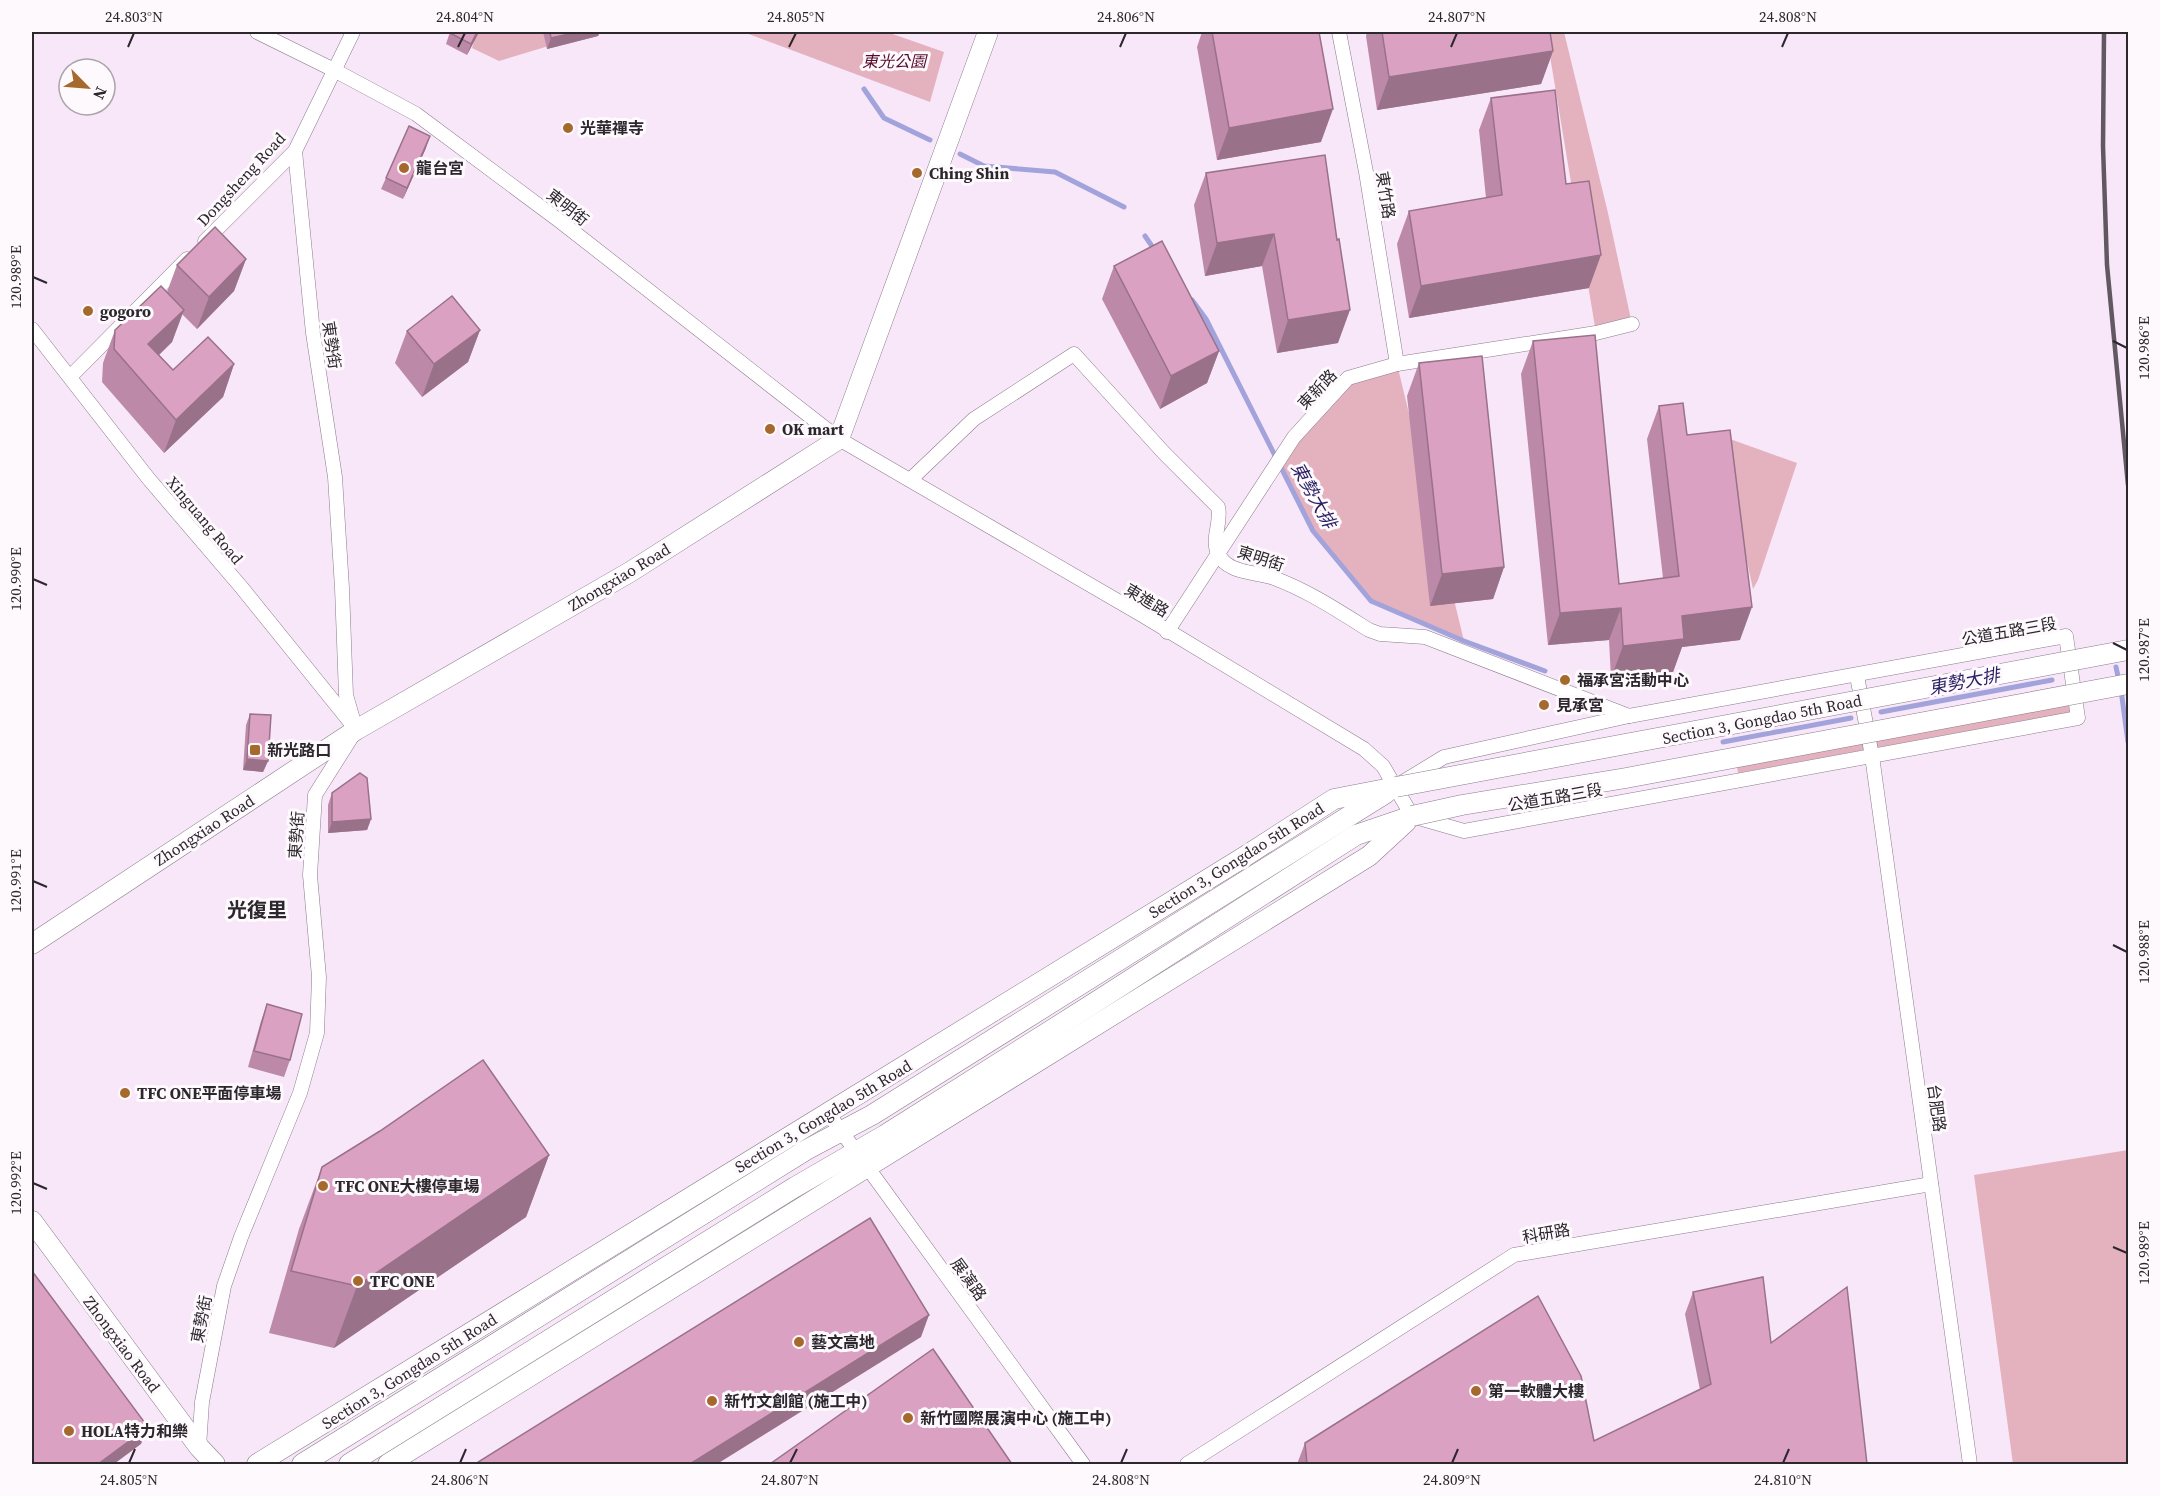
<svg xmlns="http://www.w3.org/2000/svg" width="2160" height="1496" font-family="'Source Serif 4','Noto Sans TC',serif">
	<rect width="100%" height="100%" fill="#f8e7f9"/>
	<!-- green -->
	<g fill="#e4b2be">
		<polygon points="477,32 595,32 499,61 472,48"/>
		<polygon points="743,32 887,32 944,52 930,102"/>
		<polygon points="1546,32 1564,32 1608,213 1632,324 1596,333"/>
		<polygon points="1397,364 1464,641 1371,601 1313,531 1278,462 1348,378"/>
		<polygon points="1719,435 1797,463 1758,580 1753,589"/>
		<polygon points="2065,685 2071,712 1738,773 1734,748"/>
		<polygon points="2128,1150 2128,1464 2013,1464 1974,1175"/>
	</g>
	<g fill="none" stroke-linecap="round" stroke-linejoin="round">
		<!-- stream -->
		<g stroke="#a2a3db" stroke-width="5">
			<polyline points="864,89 884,118 930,140"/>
			<polyline points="960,154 984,166 1055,172 1124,207"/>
			<polyline points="1145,236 1156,252"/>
			<polyline points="1192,300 1206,319 1313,531 1371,601 1464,641 1545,671"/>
			<polyline points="2116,667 2119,681"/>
			<polyline points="2121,690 2128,742"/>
			<polyline points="1881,712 2052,680"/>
			<polyline points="1723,742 1851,718"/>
		</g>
		<defs>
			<g id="street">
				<polyline points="257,32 334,70 416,114 561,222 839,439 1142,615 1364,749 1383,766 1412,816 1464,831 2078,718 2066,636 1629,716 1444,757 1403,782"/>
				<polyline points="1339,32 1366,172 1397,364"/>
				<polyline points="205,241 295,151 353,32"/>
				<polyline points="32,329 148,478 242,588 351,723"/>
				<polyline points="70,377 187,259"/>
				<path d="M910 480 974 419 1074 354 1164 453 1218 507C1222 522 1211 539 1218 553 1226 573 1254 572 1271 577 1307 590 1337 610 1369 630L1380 634 1425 637 1629 716"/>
				<polyline points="1167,632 1294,437 1348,378 1397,364 1596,333 1632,324"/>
				<polyline points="1857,676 1872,756 1970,1464"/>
				<polyline points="828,1113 1083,1464"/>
				<polyline points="199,1447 202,1402 224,1286 241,1237 300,1093 317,1033 319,977 310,875 315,795 356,730 346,695 342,588 335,477 313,333 295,151"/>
				<polyline points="1187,1464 1514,1255 1931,1184"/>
			</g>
			<g id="secondary">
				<polyline points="32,944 356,730 630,572 839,439 988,32"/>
				<polyline points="32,1221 199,1447 215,1464"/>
				<polyline points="257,1464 1244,857 1334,799 1396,787"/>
				<polyline points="302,1464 806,1150 872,1115 1386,793"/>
				<polyline points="349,1464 795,1187 885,1135 1091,1005 1356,835 1412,816"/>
				<polyline points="388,1464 1369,856 1407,821"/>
			</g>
		</defs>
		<!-- street casing -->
		<use href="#street" stroke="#8a7c8c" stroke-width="15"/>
		<!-- secondary casing -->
		<use href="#secondary" stroke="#8a7c8c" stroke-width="21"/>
		<!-- street -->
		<use href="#street" stroke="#fff" stroke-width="14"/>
		<!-- secondary -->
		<use href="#secondary" stroke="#fff" stroke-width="20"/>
		<!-- rail -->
		<polyline stroke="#615862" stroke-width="4.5" points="2104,32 2103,146 2107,265 2128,485"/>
		<defs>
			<g id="secondary-bridge">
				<polyline points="1396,787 2128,650"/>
				<polyline points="1412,816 1462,805 1626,778 2128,684"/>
			</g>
		</defs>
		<!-- secondary-bridge casing -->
		<use href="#secondary-bridge" stroke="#8a7c8c" stroke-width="21" stroke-linecap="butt"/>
		<!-- secondary-bridge -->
		<use href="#secondary-bridge" stroke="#fff" stroke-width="20"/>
	</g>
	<!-- wall -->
	<g fill="#bc8aa8">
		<polygon points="450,32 479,32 467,55 446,44"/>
		<polygon points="543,32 600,32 598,36 547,49"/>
		<polygon points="1202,32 1319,32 1321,142 1217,160 1197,47"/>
		<polygon points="1367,32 1550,32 1553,51 1541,84 1377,110 1366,36"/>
		<polygon points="1491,98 1566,184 1589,288 1409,318 1397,244 1409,211 1486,198 1479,130"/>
		<polygon points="426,148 403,199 381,189 386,178"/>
		<polygon points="1325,155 1338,343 1277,353 1262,266 1205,276 1194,205 1206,173"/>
		<polygon points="246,259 234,291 197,329 182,314 172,342 159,355 173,370 234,364 223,397 164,453 102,382 103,363 115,330 167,292 177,265"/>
		<polygon points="1114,266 1219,351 1207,383 1160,409 1102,299"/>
		<polygon points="480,330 468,362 422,397 395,363 407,331"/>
		<polygon points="1533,341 1619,584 1663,578 1647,439 1659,406 1687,435 1740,640 1682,647 1673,672 1611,678 1609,640 1548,645 1521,374"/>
		<polygon points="1419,363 1504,567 1493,599 1430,606 1407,396"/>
		<polygon points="250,714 268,761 263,772 243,770 246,725"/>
		<polygon points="332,793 371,819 367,830 328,833 328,805"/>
		<polygon points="267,1004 290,1060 284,1077 248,1067 261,1021"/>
		<polygon points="549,1155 526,1217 334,1348 269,1333 299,1229 322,1167"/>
		<polygon points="1693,1292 1771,1343 1867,1464 1297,1464 1305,1443 1594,1441 1700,1390 1685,1314"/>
	</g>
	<!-- shaded-wall -->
	<g fill="#997188">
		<polygon points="477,32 479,32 467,55 471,44"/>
		<polygon points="577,32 600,32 598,36 547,49 551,38"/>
		<polygon points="1553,51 1541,84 1377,110 1389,77"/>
		<polygon points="1333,109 1321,142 1217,160 1229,128"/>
		<polygon points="430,136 426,148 403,199 407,188"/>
		<polygon points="1274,234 1262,266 1205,276 1217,243"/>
		<polygon points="1601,255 1589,288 1409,318 1421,286"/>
		<polygon points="246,259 234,291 197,329 209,297"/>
		<polygon points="184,310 172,342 137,376 148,344"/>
		<polygon points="1350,310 1338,343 1277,353 1288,320"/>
		<polygon points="480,330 468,362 422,397 434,364"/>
		<polygon points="1219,351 1207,383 1160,409 1171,376"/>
		<polygon points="234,364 223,397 164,453 176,420"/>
		<polygon points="1504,567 1493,599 1430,606 1442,574"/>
		<polygon points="1752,607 1740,640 1682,647 1673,672 1611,678 1623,646 1682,616"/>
		<polygon points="1621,608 1609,640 1548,645 1560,613"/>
		<polygon points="247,759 268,761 263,772 243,770"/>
		<polygon points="371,819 367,830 328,833 332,822"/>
		<polygon points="549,1155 526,1217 334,1348 357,1286"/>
		<polygon points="929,1315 921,1337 717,1464 690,1464"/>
		<polygon points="148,1427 141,1444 114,1464 98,1464"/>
	</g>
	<!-- building -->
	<g fill="#dba1c3" stroke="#997188" stroke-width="1.5">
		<polygon points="450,32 477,32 471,44 450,33"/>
		<polygon points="550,32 577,32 551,38"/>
		<polygon points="1212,32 1319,32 1333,109 1229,128"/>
		<polygon points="1382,32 1550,32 1553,51 1389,77"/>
		<polygon points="1555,90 1566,184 1589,181 1601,255 1421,286 1409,211 1502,195 1491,98"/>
		<polygon points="409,126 430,136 407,188 386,178"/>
		<polygon points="1325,155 1337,240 1339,239 1350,310 1288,320 1274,234 1217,243 1206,173"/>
		<polygon points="215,227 246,259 209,297 177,265"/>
		<polygon points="1162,241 1219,351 1171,376 1114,266"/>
		<polygon points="161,286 184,310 148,344 173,370 208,337 234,364 176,420 114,349 115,330"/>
		<polygon points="452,296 480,330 434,364 407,331"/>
		<polygon points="1595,335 1619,584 1679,576 1659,406 1683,403 1687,435 1730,430 1752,607 1682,616 1684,639 1623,646 1621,608 1560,613 1533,341"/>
		<polygon points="1482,356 1504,567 1442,574 1419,363"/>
		<polygon points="250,714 271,715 268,761 247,759"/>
		<polygon points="360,773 367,778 371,819 332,822 332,793"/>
		<polygon points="267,1004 302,1014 290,1060 254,1051"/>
		<polygon points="483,1060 549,1155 357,1286 291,1271 322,1167 380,1131"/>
		<polygon points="870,1218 929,1315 690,1464 475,1464"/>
		<polygon points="32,1271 148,1427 98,1464 32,1464"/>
		<polygon points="1763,1277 1771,1343 1847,1287 1867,1464 1307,1464 1305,1443 1538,1296 1581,1376 1594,1441 1711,1384 1693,1292"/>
		<polygon points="933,1349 1012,1464 770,1464"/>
	</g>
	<!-- ticks -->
	<path fill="none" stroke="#2c262d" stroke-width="2" d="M128 47 134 33M458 47 465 33M789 47 796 33M1120 47 1126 33M1451 47 1457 33M1782 47 1788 33M33 277 47 283M2113 341 2127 348M33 579 47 585M2113 643 2127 650M33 881 47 887M2113 945 2127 952M33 1183 47 1189M2113 1247 2127 1253M129 1463 135 1449M460 1463 466 1449M790 1463 797 1449M1121 1463 1127 1449M1452 1463 1458 1449M1783 1463 1789 1449"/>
	<!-- markers -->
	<g fill="#a6692d" stroke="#fdf9fd" stroke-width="2">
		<circle cx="568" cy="128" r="6"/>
		<circle cx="404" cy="168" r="6"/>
		<circle cx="917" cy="173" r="6"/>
		<circle cx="88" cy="311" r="6"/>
		<circle cx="770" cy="429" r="6"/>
		<circle cx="1565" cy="680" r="6"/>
		<circle cx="1544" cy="705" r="6"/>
		<rect x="249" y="744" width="12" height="12" rx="3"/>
		<circle cx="125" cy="1093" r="6"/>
		<circle cx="323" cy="1186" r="6"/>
		<circle cx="358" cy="1281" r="6"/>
		<circle cx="799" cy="1342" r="6"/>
		<circle cx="1476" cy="1391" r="6"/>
		<circle cx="712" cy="1401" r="6"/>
		<circle cx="908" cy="1418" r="6"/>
		<circle cx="69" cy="1431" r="6"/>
	</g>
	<g text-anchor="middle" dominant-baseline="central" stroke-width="6" stroke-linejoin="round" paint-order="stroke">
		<!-- park labels -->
		<g font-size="16" font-style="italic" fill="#570929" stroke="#fdf9fd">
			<text x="894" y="61">東光公園</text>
		</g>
		<!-- poi labels -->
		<g font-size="16" font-weight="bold" fill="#2c262d" stroke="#fdf9fd" text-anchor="start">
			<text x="580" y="128">光華禪寺</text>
			<text x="416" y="168">龍台宮</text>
			<text x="929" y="173">Ching Shin</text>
			<text x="100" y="311">gogoro</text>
			<text x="782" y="429">OK mart</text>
			<text x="1577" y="680">福承宮活動中心</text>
			<text x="1556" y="705">見承宮</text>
			<text x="267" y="750">新光路口</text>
			<text x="137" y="1093">TFC ONE平面停車場</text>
			<text x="335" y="1186">TFC ONE大樓停車場</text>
			<text x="370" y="1281">TFC ONE</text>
			<text x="811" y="1342">藝文高地</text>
			<text x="1488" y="1391">第一軟體大樓</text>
			<text x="724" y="1401">新竹文創館 (施工中)</text>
			<text x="920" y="1418">新竹國際展演中心 (施工中)</text>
			<text x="81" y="1431">HOLA特力和樂</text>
		</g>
		<!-- street labels -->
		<g font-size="16" fill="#2c262d" stroke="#fdf9fd">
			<text transform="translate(241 179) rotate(-47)">Dongsheng Road</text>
			<text transform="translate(1386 195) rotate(81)">東竹路</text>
			<text transform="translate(568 207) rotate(38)">東明街</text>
			<text transform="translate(332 345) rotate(82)">東勢街</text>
			<text transform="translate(1317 389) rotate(-46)">東新路</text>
			<text transform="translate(205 520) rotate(50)">Xinguang Road</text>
			<text transform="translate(1261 558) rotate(18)">東明街</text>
			<text transform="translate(619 577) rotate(-31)">Zhongxiao Road</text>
			<text transform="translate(1147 600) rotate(31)">東進路</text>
			<text transform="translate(2009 631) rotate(-10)">公道五路三段</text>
			<text transform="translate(1762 719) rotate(-11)">Section 3, Gongdao 5th Road</text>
			<text transform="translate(1555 797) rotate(-10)">公道五路三段</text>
			<text transform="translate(204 830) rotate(-33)">Zhongxiao Road</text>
			<text transform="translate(296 835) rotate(-86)">東勢街</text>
			<text transform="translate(1236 860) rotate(-32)">Section 3, Gongdao 5th Road</text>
			<text transform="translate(1937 1108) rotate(82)">台肥路</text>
			<text transform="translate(823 1116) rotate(-31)">Section 3, Gongdao 5th Road</text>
			<text transform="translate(1546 1233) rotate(-10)">科研路</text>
			<text transform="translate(969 1279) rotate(54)">展演路</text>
			<text transform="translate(201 1319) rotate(-79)">東勢街</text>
			<text transform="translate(122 1344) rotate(53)">Zhongxiao Road</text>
			<text transform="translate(409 1371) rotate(-32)">Section 3, Gongdao 5th Road</text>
		</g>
		<!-- water labels -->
		<g font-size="18" font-style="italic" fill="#281f61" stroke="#fdf9fd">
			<text transform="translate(1314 495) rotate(61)">東勢大排</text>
			<text transform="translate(1964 681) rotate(-11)">東勢大排</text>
		</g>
		<!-- quarter labels -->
		<g font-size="20" font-weight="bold" fill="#2c262d" stroke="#fdf9fd">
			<text x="257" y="910">光復里</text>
		</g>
	</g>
	<!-- border -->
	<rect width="2160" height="1496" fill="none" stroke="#fdf9fd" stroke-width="66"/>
	<!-- north arrow -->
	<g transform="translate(87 87) rotate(115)"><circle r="28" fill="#fdf9fd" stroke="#a9a5aa" stroke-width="1.5"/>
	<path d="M0-4.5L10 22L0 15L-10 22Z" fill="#a6692d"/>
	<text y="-9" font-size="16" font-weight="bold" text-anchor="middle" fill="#2c262d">N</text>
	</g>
	<rect x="33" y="33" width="2094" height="1430" fill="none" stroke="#2c262d" stroke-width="2"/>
	<g font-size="15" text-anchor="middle" fill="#2c262d">
		<text x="134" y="22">24.803°N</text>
		<text x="465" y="22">24.804°N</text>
		<text x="796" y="22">24.805°N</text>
		<text x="1126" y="22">24.806°N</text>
		<text x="1457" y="22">24.807°N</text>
		<text x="1788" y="22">24.808°N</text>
		<text transform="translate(16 277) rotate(-90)" y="5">120.989°E</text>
		<text transform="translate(2144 348) rotate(-90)" y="5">120.986°E</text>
		<text transform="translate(16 579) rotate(-90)" y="5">120.990°E</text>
		<text transform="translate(2144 650) rotate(-90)" y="5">120.987°E</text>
		<text transform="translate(16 881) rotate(-90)" y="5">120.991°E</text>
		<text transform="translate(2144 952) rotate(-90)" y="5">120.988°E</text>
		<text transform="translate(16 1183) rotate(-90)" y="5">120.992°E</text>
		<text transform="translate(2144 1253) rotate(-90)" y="5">120.989°E</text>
		<text x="129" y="1485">24.805°N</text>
		<text x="460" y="1485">24.806°N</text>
		<text x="790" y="1485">24.807°N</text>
		<text x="1121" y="1485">24.808°N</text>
		<text x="1452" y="1485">24.809°N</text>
		<text x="1783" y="1485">24.810°N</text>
	</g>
</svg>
